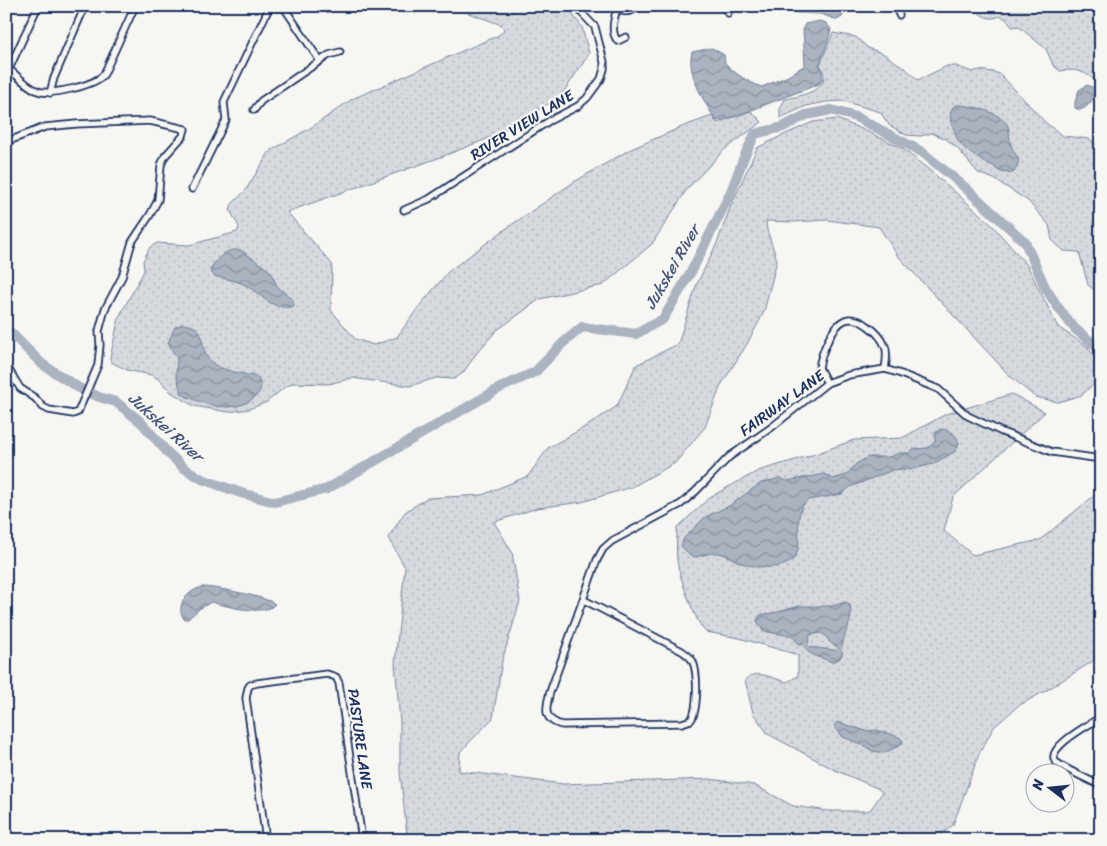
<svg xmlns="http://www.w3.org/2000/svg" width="1107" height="846" font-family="Sriracha,sans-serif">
	<defs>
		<pattern id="grass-dots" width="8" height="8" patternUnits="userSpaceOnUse" patternTransform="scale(1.25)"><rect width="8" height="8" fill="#d6d9dd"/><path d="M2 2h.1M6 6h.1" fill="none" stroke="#b7bbc0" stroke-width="1.8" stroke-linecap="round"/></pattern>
		<pattern id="water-waves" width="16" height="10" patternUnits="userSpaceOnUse" patternTransform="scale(1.25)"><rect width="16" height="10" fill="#abb2c0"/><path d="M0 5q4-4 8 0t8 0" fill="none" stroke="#8a919f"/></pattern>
	</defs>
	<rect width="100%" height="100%" fill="#f6f6f2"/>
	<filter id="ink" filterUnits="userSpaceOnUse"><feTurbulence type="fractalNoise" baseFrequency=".02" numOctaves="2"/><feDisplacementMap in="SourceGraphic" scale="10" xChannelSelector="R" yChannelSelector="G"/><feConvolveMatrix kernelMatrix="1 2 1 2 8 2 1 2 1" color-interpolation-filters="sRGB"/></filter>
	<g filter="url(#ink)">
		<!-- grass -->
		<g fill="url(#grass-dots)" stroke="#78849e">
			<polygon points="449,6 566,6 582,27 589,54 561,96 497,135 441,157 287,212 332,264 331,310 355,339 374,345 397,337 420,305 449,271 507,228 574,182 629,150 684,126 712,116 717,123 751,111 762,122 724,150 687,189 652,244 603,285 540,299 496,331 476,354 463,373 454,379 436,378 410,386 352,378 329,384 293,383 285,387 267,402 249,409 228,412 194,406 171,392 157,378 151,375 127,370 111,362 110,358 119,317 144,271 143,261 150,247 157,243 189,245 237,232 239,227 230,210 232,204 245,191 270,151 312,127 352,99 499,35 504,30 502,25"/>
			<path d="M971 6H1101V78L1097 77 1093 79C1084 70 1072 69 1060 71L1053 65 1046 49 1018 26 1012 27 1006 19 1001 16C987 21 982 16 971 6Z"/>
			<path d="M833 33 856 37 868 48 884 54 906 69 918 80 947 66H956L972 72 979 70 993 72 1000 74 1046 123 1063 136 1090 139 1101 150V295L1088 285 1079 252 1064 251 1052 240 1049 225 1028 201 994 179 978 173 958 149 946 139 932 133 921 136 906 135 889 125 880 112 843 101 826 102 806 106 780 118V109L785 99C802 96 835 89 820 65Z"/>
			<path d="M837 119 864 130 902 148 945 183 991 224 1027 265 1058 327 1088 347 1101 368V377L1082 395 1058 402 1035 397 1010 376 898 256 879 227 827 220 794 222 766 221 767 230 777 260 764 312 747 344 721 385 705 427 675 463 632 487 582 502 537 508 494 522 512 552 520 601 502 661 493 718 460 752 459 771 563 784 709 779 754 785 793 806 829 811H867L871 809 882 793 879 789 835 770 768 734 753 713 745 680C755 668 774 679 787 682L798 676V655L739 638 706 632C696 625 678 573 677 560 676 549 677 539 677 528L710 497 758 471 812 455 854 440 902 438 946 414 1012 394 1045 412 953 497 944 531 973 555 1040 540 1101 490V656L1047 690 1018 706 994 727 979 754 953 825 934 840H416L407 834 400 772V722L395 663 405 567 388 538 405 512 427 498 482 495 528 476 548 448 590 424 617 406 636 365 678 344 696 286 717 243 730 208 757 148 779 137 813 122Z"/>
		</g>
		<!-- water -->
		<g fill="url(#water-waves)" stroke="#717e99">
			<polygon points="793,6 847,6 842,17 837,20 821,14 797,13"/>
			<path d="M820 21 826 23 831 29 829 38 819 65 822 70V80L819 84 736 116 716 121C705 102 686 74 692 52L712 48 724 55 725 63C736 74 747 82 762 87L788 76 805 65 803 28 805 24Z"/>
			<path d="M1087 85 1096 89C1095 98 1089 107 1080 110L1075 108V102L1079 90Z"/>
			<path d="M955 105C968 104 1002 112 1008 126 1010 132 1009 139 1011 145 1016 160 1024 155 1013 173L997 170 994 166C981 162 967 152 959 142 956 138 955 131 953 127 950 119 948 111 955 105Z"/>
			<path d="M232 250H241L270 271 277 286 293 300 294 306C272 312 262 294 245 285 236 280 224 279 214 276L210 270C216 260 222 253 232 250Z"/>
			<path d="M182 324C210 325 197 347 210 361 219 371 246 374 258 377 262 387 262 390 255 397 235 415 203 405 182 394L176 375 177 358 168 343 175 327Z"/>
			<path d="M941 429C951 430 956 434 959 443L956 451 933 464 909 470 901 469 893 470 850 487 842 494 808 500C791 514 804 538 796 555 789 572 753 568 739 562 732 559 726 554 718 553 709 552 701 557 692 557L681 546 684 538 705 517 729 506 761 483 780 478 787 481 824 474 833 479 846 475 856 464 868 457H889L899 453H909L913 449 928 448 935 442V433Z"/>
			<path d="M202 587C216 587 267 597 275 604 265 617 225 606 211 602L199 609 188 619H184C174 605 189 590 202 587Z"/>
			<path d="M846 602 850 605C854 621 844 632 842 647 833 646 830 644 826 636L821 633 810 635 808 644H799L791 635H785L763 631 757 621 760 615 778 612 799 606H832Z"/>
			<path d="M808 647 842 651V655L839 659 832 662C823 658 810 656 805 648Z"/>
			<polygon points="837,722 866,731 877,730 899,737 903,741 902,744 885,753 872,751 865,746 843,737 834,726"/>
		</g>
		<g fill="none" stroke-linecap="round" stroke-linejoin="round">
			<!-- canal -->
			<g stroke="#abb2c0" stroke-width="5.5">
				<polyline points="806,644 807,647"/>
				<polyline points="839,650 840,647"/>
			</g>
			<!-- river -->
			<polyline stroke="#abb2c0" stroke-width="10" points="6,328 42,364 79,388 99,397 116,402 141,422 168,453 184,468 202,479 241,493 275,502 327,489 500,388 535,372 563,343 582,327 636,334 663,319 692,270 730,194 744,157 755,134 783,127 806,115 831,110 856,117 922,152 960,183 1025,242 1045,287 1057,306 1075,329 1101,350"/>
			<defs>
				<g id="street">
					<polyline points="283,6 320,61"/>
					<path d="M615 6C622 14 631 13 639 6"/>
					<polyline points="723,6 728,13"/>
					<polyline points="897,6 899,15"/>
					<path d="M617 8C614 19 610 33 618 41L626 37"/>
					<path d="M6 67C16 74 26 86 38 91 50 96 97 85 104 74L135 6"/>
					<polyline points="9,69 38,6"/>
					<polyline points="50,93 54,78 85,6"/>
					<polyline points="254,110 261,101 320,61 329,55 340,52"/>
					<polyline points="6,142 45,127 76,124 150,121 185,129 183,136 165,156 161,165 158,200 150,215 132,242 122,277 105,309 99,331 100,345 98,365 78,412 73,414 49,410 43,407 35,398 20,388 6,365"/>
					<polyline points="192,189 226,120 224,102 270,6"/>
					<polyline points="404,210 429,199 549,121 578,106 587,98 601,79 604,69 604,62 595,27 575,6"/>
					<path d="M827 383 819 368C821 354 832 325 845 320 859 315 880 333 885 346 888 353 886 362 885 369"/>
					<path d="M584 600 682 651C686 654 691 657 693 662 698 674 698 710 691 720L682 723 562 725C542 720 546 707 550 692L597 560 603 549 612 541 681 504 695 492 729 457 772 427 827 383 849 375 885 369 901 374 938 389 968 416 1002 432 1052 452 1101 459"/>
					<path d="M1101 717C1091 724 1046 747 1055 761 1060 767 1092 781 1101 786"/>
					<polyline points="266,840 246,698 248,688 250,685 257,683 327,674 336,677 339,683 362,840"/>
				</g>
			</defs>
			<!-- street casing -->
			<use href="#street" stroke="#1b2f5e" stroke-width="9"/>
			<!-- street -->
			<use href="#street" stroke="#f6f6f2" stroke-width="5.5"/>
		</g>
	</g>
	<g text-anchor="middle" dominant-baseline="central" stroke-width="4.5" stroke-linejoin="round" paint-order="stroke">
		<!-- street labels -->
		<g font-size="15" fill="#1b2f5e" stroke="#f6f6f2">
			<text transform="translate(522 125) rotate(-32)">RIVER VIEW LANE</text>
			<text transform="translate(782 403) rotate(-36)">FAIRWAY LANE</text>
			<text transform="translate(360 739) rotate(82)">PASTURE LANE</text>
		</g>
		<!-- water labels -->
		<g font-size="16" font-style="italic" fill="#46567b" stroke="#f6f6f2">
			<text transform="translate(672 267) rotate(-60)">Jukskei River</text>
			<text transform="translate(166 427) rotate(42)">Jukskei River</text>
		</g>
	</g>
	<!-- margin -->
	<rect width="1107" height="846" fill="none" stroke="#f6f6f2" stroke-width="25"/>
	<rect x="12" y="12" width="1082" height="821" fill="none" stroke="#1b2f5e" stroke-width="2" filter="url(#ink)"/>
	<!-- north arrow -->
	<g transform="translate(1050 788) rotate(286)"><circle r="24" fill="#f6f6f2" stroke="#9ea6b7"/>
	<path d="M0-4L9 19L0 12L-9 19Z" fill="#1b2f5e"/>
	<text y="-8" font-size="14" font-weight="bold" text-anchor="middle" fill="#1b2f5e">N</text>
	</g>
</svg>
